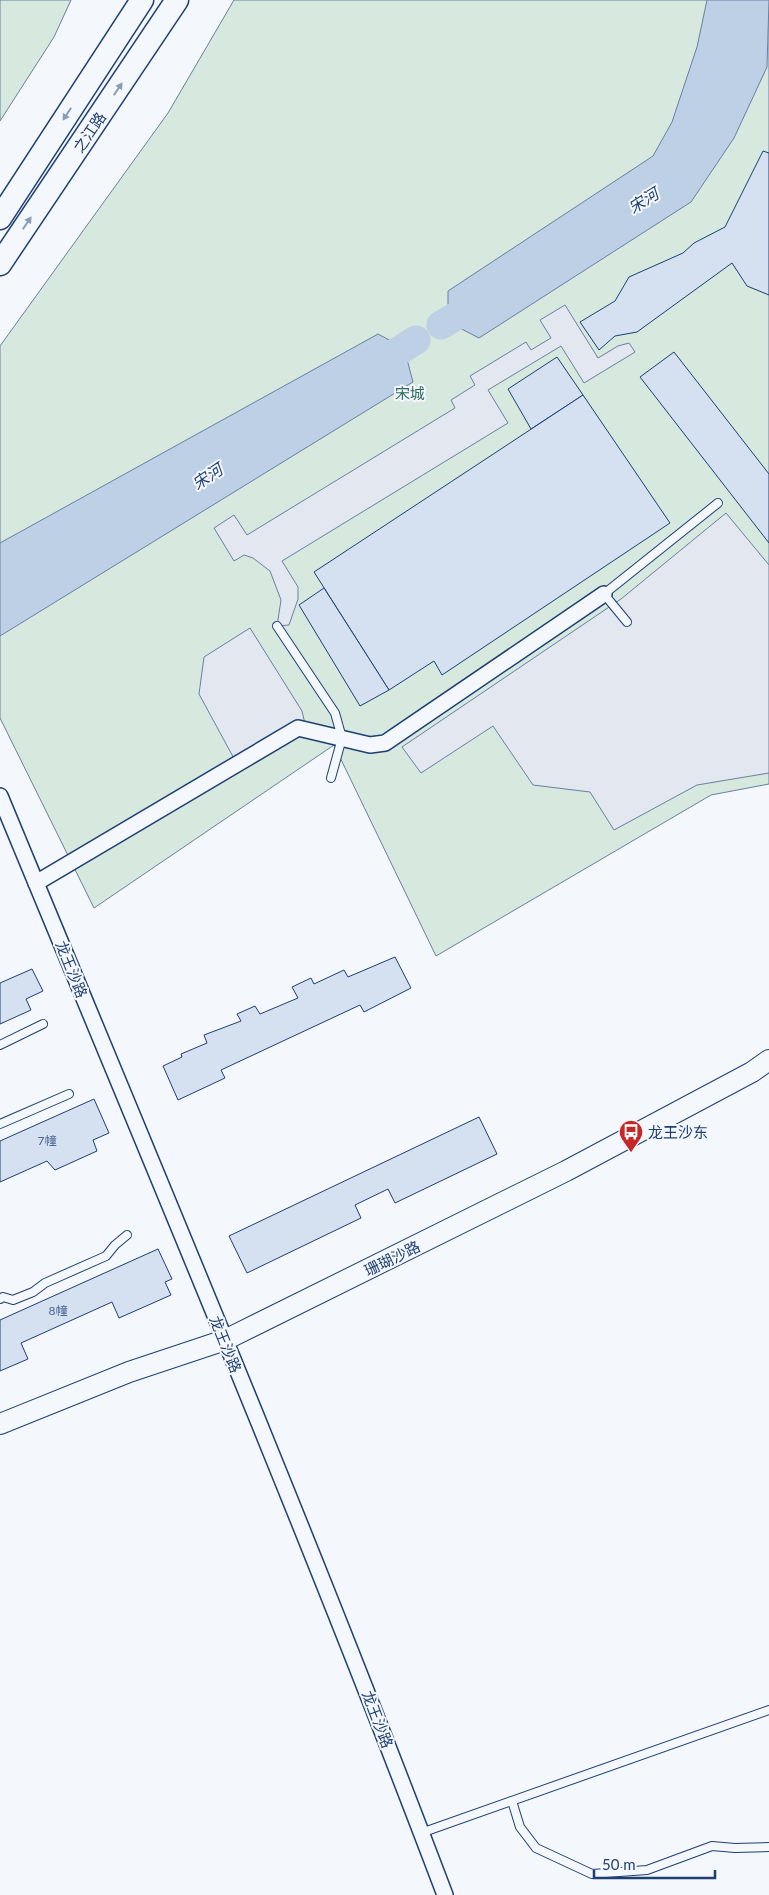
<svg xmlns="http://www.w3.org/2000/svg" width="769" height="1895" font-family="Lato,'Noto Sans SC',sans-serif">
	<rect width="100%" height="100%" fill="#f4f7fb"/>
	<!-- green -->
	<g fill="#d7e8df" stroke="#687fa3">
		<polygon points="0,0 71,0 54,37 0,121"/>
		<polygon points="234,0 769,0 769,784 711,795 436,956 334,745 94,908 0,718 0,346 168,113"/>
	</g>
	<!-- parking -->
	<g fill="#e3e8f0" stroke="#687fa3">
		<polygon points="565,305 598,358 618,346 629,343 635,352 584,383 561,346 488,390 508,423 282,561 298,587 298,599 289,625 277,626 281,600 270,571 253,558 244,555 234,561 214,528 234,515 247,535 455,408 451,400 475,385 470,376 526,342 531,350 551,338 540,320"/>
		<polygon points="726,513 769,565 769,773 697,785 614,830 590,792 533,785 493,726 421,773 402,747 621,599"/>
		<polygon points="250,628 302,711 305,724 237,764 199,694 204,657"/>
	</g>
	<!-- water -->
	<g fill="#bed0e5" stroke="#687fa3">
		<polygon points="707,0 769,0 767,67 734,138 691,202 479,338 448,322 448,291 653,156 672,122 697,47"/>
		<polygon points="378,334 404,348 413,382 0,636 0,543"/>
	</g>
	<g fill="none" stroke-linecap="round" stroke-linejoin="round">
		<!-- river -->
		<g stroke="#bed0e5" stroke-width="29">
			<polyline points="441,325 480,302"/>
			<polyline points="370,369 416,340"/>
		</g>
	</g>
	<!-- building -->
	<g fill="#d5e0f0" stroke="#1d3f73">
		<polygon points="763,151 769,153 769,295 747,286 732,263 637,332 615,336 599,350 580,322 615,301 629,277 683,253 694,243 725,227"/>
		<polygon points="674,352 769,474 769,543 640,377"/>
		<polygon points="557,357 583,395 531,429 508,389"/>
		<polygon points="583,395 670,523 442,675 434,661 389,690 314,572"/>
		<polygon points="324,588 389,690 360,706 299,605"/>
		<polygon points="395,957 411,988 364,1012 360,1005 221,1070 225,1078 178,1100 163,1066 182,1057 181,1054 207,1043 204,1035 241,1021 237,1014 255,1006 260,1014 298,998 292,987 311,978 314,984 344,970 348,977"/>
		<polygon points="32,969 43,991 26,999 31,1010 0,1024 0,983"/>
		<polygon points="94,1099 109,1133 93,1140 97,1151 55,1170 47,1161 0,1182 0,1141"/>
		<polygon points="479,1117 497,1154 395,1203 388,1189 355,1205 361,1218 247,1273 229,1236"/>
		<polygon points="158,1249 172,1279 165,1282 171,1295 119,1318 112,1302 21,1343 28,1359 0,1371 0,1320"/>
	</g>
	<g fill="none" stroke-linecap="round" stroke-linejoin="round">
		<defs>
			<g id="lane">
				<polyline points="627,622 604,594 718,503"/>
				<polyline points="277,626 335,713 342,738 331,778"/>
				<polyline points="0,1045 43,1024"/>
				<polyline points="0,1124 69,1094"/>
				<polyline points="0,1299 3,1297 13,1300 33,1292 45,1283 106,1256 115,1245 127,1235"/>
				<polyline points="512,1801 520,1827 536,1848 592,1874 647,1870 712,1846 735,1848 769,1847"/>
				<polyline points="421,1833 769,1710"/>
			</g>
			<g id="street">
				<path d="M0 796C151 1161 305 1525 445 1895"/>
				<polyline points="36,883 298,728 370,745 385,743 604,594"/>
			</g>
			<polyline id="secondary" points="0,1424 129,1372 225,1340 566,1171 752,1072 769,1060"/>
			<g id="primary">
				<polyline points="0,218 142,0"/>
				<polyline points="0,264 177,0"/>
			</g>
		</defs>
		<!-- lane casing -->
		<use href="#lane" stroke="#1d3f73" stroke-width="10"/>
		<!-- street casing -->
		<use href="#street" stroke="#1d3f73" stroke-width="18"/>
		<!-- secondary casing -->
		<use href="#secondary" stroke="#1d3f73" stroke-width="22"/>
		<!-- primary casing -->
		<use href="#primary" stroke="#1d3f73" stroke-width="25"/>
		<!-- lane -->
		<use href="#lane" stroke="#f4f7fb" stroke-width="8"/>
		<!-- street -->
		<use href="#street" stroke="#f4f7fb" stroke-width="15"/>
		<!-- secondary -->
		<use href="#secondary" stroke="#f4f7fb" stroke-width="20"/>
		<!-- primary -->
		<use href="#primary" stroke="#f4f7fb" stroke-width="22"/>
	</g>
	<!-- one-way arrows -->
	<defs><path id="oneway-solid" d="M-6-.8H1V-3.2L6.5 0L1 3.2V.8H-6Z" transform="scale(1.25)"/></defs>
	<g fill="#889bb7">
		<use href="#oneway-solid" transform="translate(118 89) rotate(-56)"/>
		<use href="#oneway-solid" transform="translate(67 114) rotate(123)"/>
		<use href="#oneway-solid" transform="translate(27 223) rotate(-56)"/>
	</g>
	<!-- icons -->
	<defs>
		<symbol id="bus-pin" viewBox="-11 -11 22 30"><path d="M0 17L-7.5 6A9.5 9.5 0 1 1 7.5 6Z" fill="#c62828" stroke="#f4f7fb"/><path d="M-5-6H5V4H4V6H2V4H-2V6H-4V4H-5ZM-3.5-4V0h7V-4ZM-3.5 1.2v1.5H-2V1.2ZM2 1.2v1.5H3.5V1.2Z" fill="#fff"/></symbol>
	</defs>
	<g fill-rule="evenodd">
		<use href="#bus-pin" x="617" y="1118" width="28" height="38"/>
	</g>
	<g text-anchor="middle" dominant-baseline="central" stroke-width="4" stroke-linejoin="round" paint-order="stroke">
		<!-- number labels -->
		<g font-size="12" fill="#4b6792">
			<text x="47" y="1140">7幢</text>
			<text x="58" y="1310">8幢</text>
		</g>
		<!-- street labels -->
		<g font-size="15" fill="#1d3f73" stroke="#f4f7fb">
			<text transform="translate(89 132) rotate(-56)">之江路</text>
			<text transform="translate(72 969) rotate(68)">龙王沙路</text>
			<text transform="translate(392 1258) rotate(-26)">珊瑚沙路</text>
			<text transform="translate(226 1344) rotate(68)">龙王沙路</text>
			<text transform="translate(378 1719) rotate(69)">龙王沙路</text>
		</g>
		<!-- park labels -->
		<g font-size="15" fill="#2c6c60" stroke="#f4f7fb">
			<text x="410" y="393">宋城</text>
		</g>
		<!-- poi labels -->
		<g font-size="15" fill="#1d3f73" stroke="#f4f7fb" text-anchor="start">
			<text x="648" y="1132">龙王沙东</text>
		</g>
		<!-- water labels -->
		<g font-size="16" font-style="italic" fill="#1d3f73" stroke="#f4f7fb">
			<text transform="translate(643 200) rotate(-32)">宋河</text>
			<text transform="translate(207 476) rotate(-34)">宋河</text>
		</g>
	</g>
	<!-- scale -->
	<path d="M594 1870v8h121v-8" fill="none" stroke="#1d3f73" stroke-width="2.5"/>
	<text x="602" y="1870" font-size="15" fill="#1d3f73" stroke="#f4f7fb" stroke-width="4" paint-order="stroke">50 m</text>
</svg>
